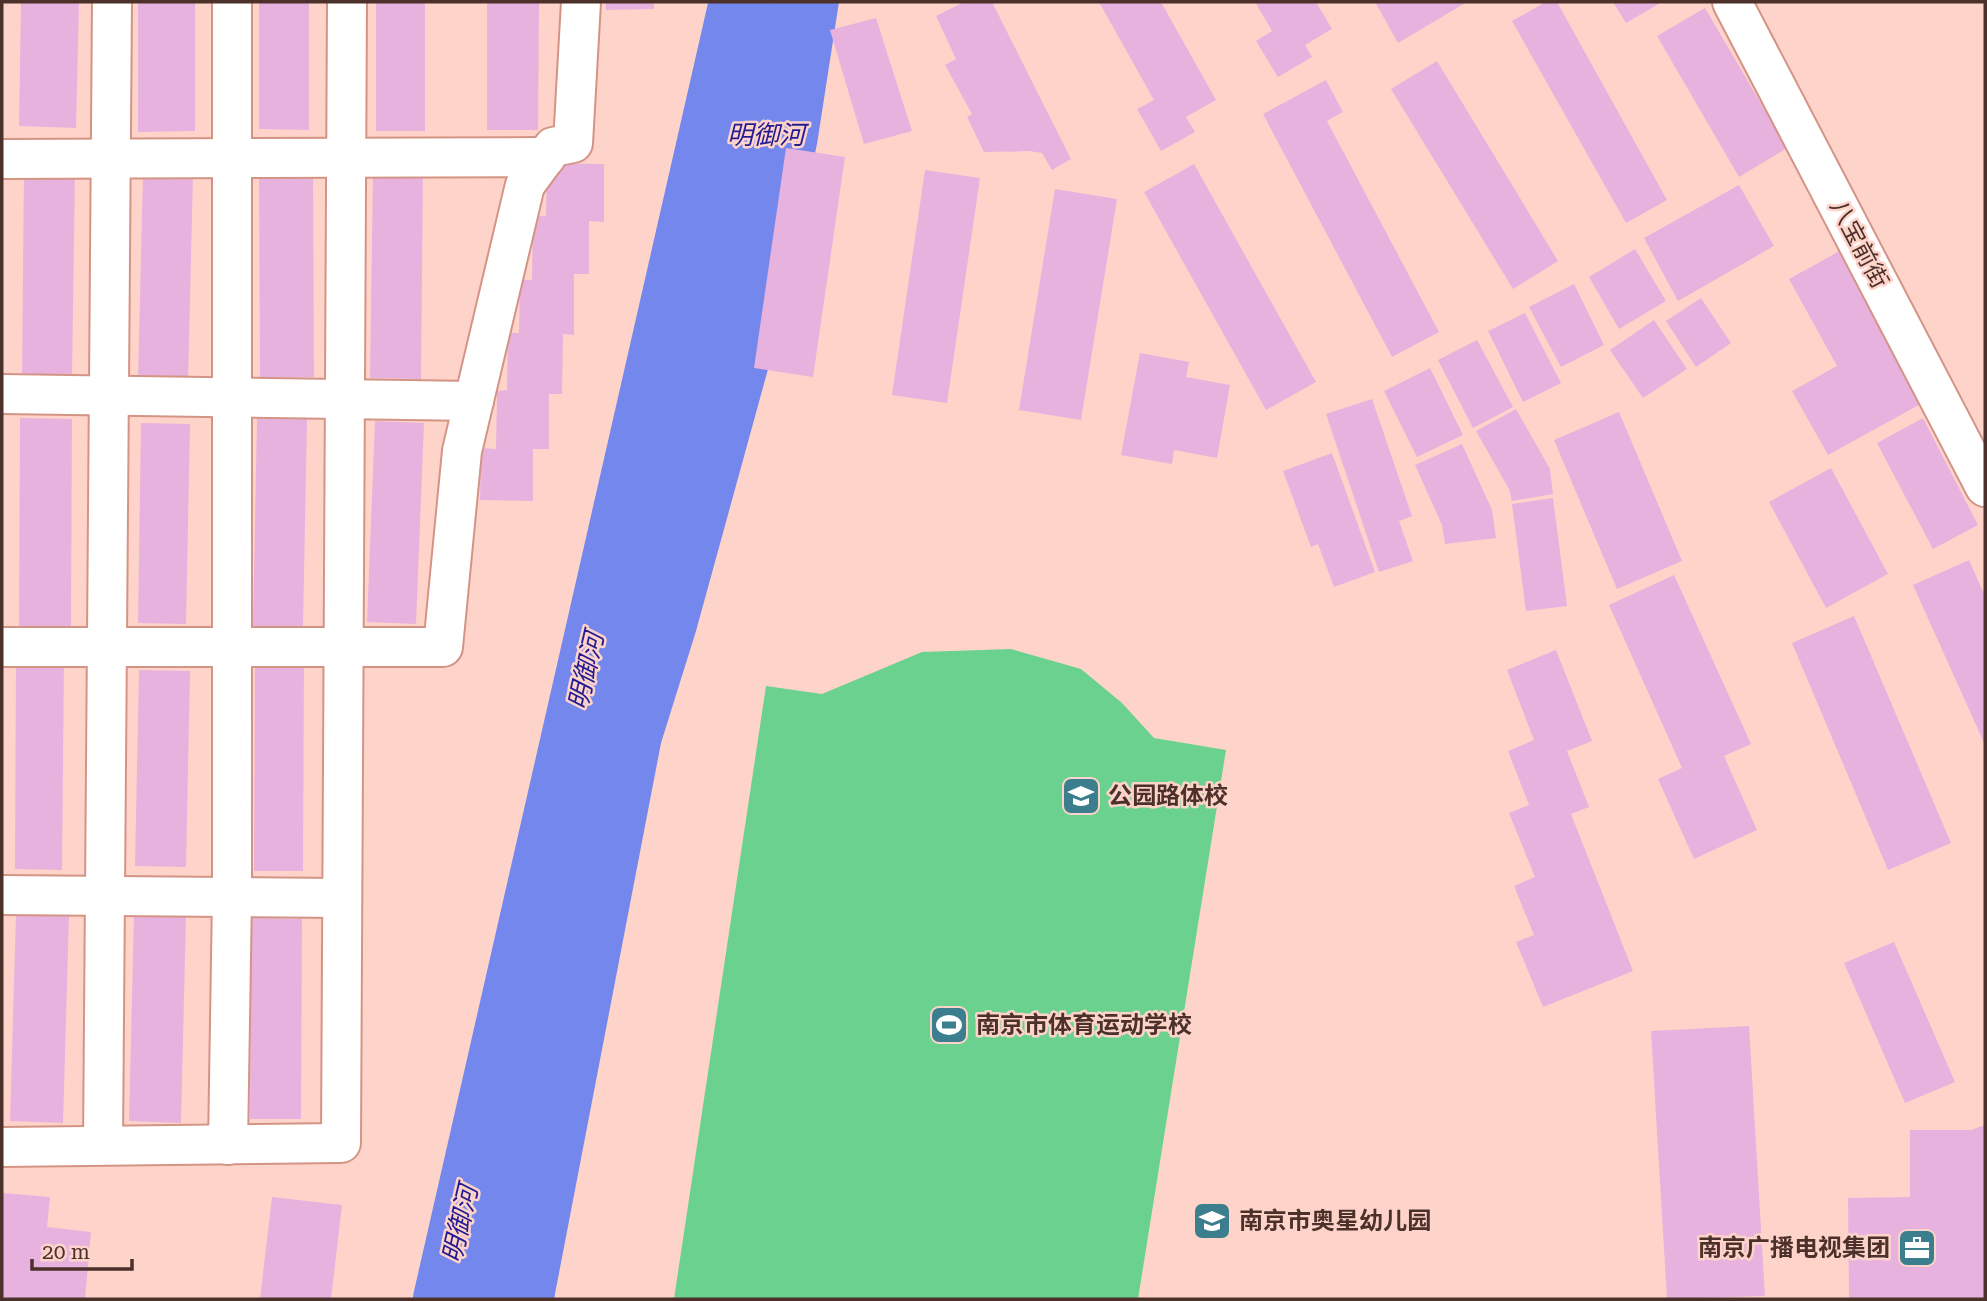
<svg xmlns="http://www.w3.org/2000/svg" width="1987" height="1301" font-family="'Roboto Serif','Noto Sans SC',serif">
	<rect width="100%" height="100%" fill="#fed4ca"/>
	<!-- green -->
	<polygon fill="#6ad28e" points="1011,649 1081,669 1122,703 1154,738 1226,750 1138,1299 674,1299 766,686 822,694 922,652"/>
	<!-- water -->
	<polygon fill="#7487ed" points="740,2 839,2 817,144 773,351 696,631 661,743 554,1299 458,1299 549,862 655,415"/>
	<g fill="none" stroke-linecap="round" stroke-linejoin="round">
		<!-- river -->
		<polyline stroke="#7487ed" stroke-width="60" points="443,1299 739,2"/>
	</g>
	<!-- building -->
	<g fill="#e7b2dd">
		<polygon points="21,2 79,2 76,128 19,126"/>
		<polygon points="138,2 195,2 195,131 138,132"/>
		<polygon points="259,2 309,2 309,130 259,129"/>
		<rect x="376" y="2" width="49" height="129"/>
		<polygon points="487,2 539,2 538,130 487,130"/>
		<polygon points="606,2 654,2 654,9 606,10"/>
		<polygon points="964,2 992,2 1071,159 1052,170 1042,153 1029,151 984,152 967,117 972,114 945,65 956,59 936,16"/>
		<polygon points="1099,2 1161,2 1216,100 1186,117 1195,132 1161,151 1137,109 1154,100"/>
		<polygon points="1255,2 1316,2 1332,29 1305,45 1312,57 1278,77 1256,41 1272,31"/>
		<polygon points="1375,2 1467,2 1398,43"/>
		<polygon points="1546,2 1557,2 1667,200 1626,223 1512,21"/>
		<polygon points="1613,2 1662,2 1626,23"/>
		<polygon points="1705,8 1787,148 1739,177 1657,36"/>
		<polygon points="876,18 912,131 864,144 830,30"/>
		<polygon points="1437,61 1558,261 1513,289 1391,89"/>
		<polygon points="1326,80 1343,112 1327,121 1439,332 1392,357 1263,114"/>
		<polygon points="786,148 845,157 813,377 754,368"/>
		<polygon points="547,163 604,164 604,222 589,221 589,274 574,274 574,335 563,334 562,394 549,394 549,449 533,449 533,501 480,500 481,448 496,449 497,391 507,390 508,333 519,333 520,280 532,280 533,216 546,216"/>
		<polygon points="1194,164 1316,382 1266,410 1144,192"/>
		<polygon points="24,167 75,168 72,378 22,377"/>
		<polygon points="373,169 423,169 421,379 370,378"/>
		<polygon points="925,170 980,178 947,403 892,395"/>
		<polygon points="259,171 313,171 314,377 260,377"/>
		<polygon points="143,173 193,174 188,382 138,381"/>
		<polygon points="1739,185 1774,246 1678,301 1644,238"/>
		<polygon points="1055,189 1117,199 1081,420 1019,410"/>
		<polygon points="1845,248 1928,400 1828,455 1792,391 1837,366 1789,279"/>
		<polygon points="1635,249 1666,301 1619,329 1589,277"/>
		<polygon points="1574,284 1604,345 1561,367 1529,307"/>
		<polygon points="1701,298 1731,343 1696,367 1666,321"/>
		<polygon points="1525,313 1561,383 1523,402 1488,331"/>
		<polygon points="1654,320 1687,369 1643,398 1610,350"/>
		<polygon points="1477,340 1513,407 1473,428 1438,360"/>
		<polygon points="1140,353 1189,362 1186,377 1230,385 1217,458 1174,450 1172,464 1121,455"/>
		<polygon points="1430,368 1463,435 1417,457 1384,391"/>
		<polygon points="1372,399 1412,516 1399,521 1413,561 1379,572 1326,414"/>
		<polygon points="1516,409 1550,469 1553,494 1512,501 1509,489 1476,431"/>
		<polygon points="1619,412 1682,561 1617,589 1554,440"/>
		<polygon points="20,418 72,419 71,626 19,626"/>
		<polygon points="257,418 307,419 303,627 253,626"/>
		<polygon points="1923,418 1978,525 1933,549 1877,443"/>
		<polygon points="375,421 424,423 416,624 367,622"/>
		<polygon points="141,423 190,424 186,624 138,623"/>
		<polygon points="1462,444 1492,510 1496,538 1445,544 1442,525 1415,465"/>
		<polygon points="1332,453 1375,572 1334,587 1318,544 1311,547 1283,471"/>
		<polygon points="1831,468 1888,574 1826,608 1769,502"/>
		<polygon points="1553,498 1567,606 1526,611 1512,504"/>
		<polygon points="1969,560 1985,596 1985,745 1913,585"/>
		<polygon points="1674,575 1751,744 1724,756 1757,830 1694,859 1658,779 1682,768 1609,605"/>
		<polygon points="1854,616 1951,843 1888,870 1792,643"/>
		<polygon points="1556,650 1592,741 1567,751 1589,807 1571,814 1633,971 1543,1007 1516,942 1534,935 1514,886 1535,877 1509,813 1529,805 1508,751 1534,740 1507,670"/>
		<polygon points="16,661 64,661 62,870 15,869"/>
		<polygon points="255,663 304,663 303,871 254,871"/>
		<polygon points="139,670 190,671 186,867 135,866"/>
		<polygon points="134,913 186,915 181,1123 129,1121"/>
		<polygon points="16,914 69,916 63,1123 10,1121"/>
		<polygon points="251,918 302,919 301,1119 250,1119"/>
		<polygon points="1894,942 1955,1082 1905,1103 1844,963"/>
		<polygon points="1749,1026 1765,1296 1667,1299 1651,1031"/>
		<polygon points="1985,1125 1985,1299 1849,1299 1848,1198 1910,1197 1910,1130 1971,1130"/>
		<polygon points="2,1193 50,1197 47,1227 91,1232 85,1299 2,1299"/>
		<polygon points="272,1197 342,1205 331,1299 260,1299"/>
	</g>
	<g fill="none" stroke-linecap="round" stroke-linejoin="round">
		<defs>
			<g id="minor">
				<polyline points="1732,2 1985,487"/>
				<polyline points="2,159 546,157"/>
				<polyline points="2,394 474,401"/>
				<polyline points="2,647 443,647 462,451 525,185 553,147 573,143 581,2"/>
				<polyline points="2,895 341,898"/>
				<polyline points="103,1145 112,2"/>
				<polyline points="228,1145 232,897 232,2"/>
				<polyline points="2,1147 341,1143 347,2"/>
			</g>
		</defs>
		<!-- minor casing -->
		<use href="#minor" stroke="#d49485" stroke-width="42"/>
		<!-- minor -->
		<use href="#minor" stroke="#fff" stroke-width="38"/>
	</g>
	<!-- icons -->
	<defs>
		<symbol id="school-square" viewBox="-11 -11 22 22"><rect x="-9" y="-9" width="18" height="18" rx="4" fill="#3b7f8e" stroke="#fed4ca"/><path d="M0-5L7-2L0 1L-7-2ZM-4 1L0 2.5L4 1V4Q0 6-4 4Z" fill="#fff"/></symbol>
		<symbol id="stadium-square" viewBox="-11 -11 22 22"><rect x="-9" y="-9" width="18" height="18" rx="4" fill="#3b7f8e" stroke="#fed4ca"/><path d="M0-5a6.5 5 0 1 0 0 10a6.5 5 0 1 0 0-10ZM-3.5-1.8h7v3.6h-7Z" fill="#fff"/></symbol>
		<symbol id="office-square" viewBox="-11 -11 22 22"><rect x="-9" y="-9" width="18" height="18" rx="4" fill="#3b7f8e" stroke="#fed4ca"/><path d="M-6-3h4V-5.5h4V-3h4V5H-6ZM-1-4.5V-3h2v-1.5ZM-6 0V1H6V0Z" fill="#fff"/></symbol>
	</defs>
	<g fill-rule="evenodd">
		<use href="#school-square" x="1059" y="774" width="44" height="44"/>
		<use href="#stadium-square" x="927" y="1003" width="44" height="44"/>
		<use href="#school-square" x="1190" y="1199" width="44" height="44"/>
		<use href="#office-square" x="1895" y="1226" width="44" height="44"/>
	</g>
	<g text-anchor="middle" dominant-baseline="central" stroke-width="5" stroke-linejoin="round" paint-order="stroke">
		<!-- street labels -->
		<g font-size="24" fill="#4c312b" stroke="#fed4ca">
			<text transform="translate(1859 244) rotate(62)">八宝前街</text>
		</g>
		<!-- poi labels -->
		<g font-size="24" font-weight="bold" fill="#4c312b" stroke="#fed4ca" text-anchor="start">
			<text x="1108" y="796">公园路体校</text>
			<text x="976" y="1025">南京市体育运动学校</text>
			<text x="1239" y="1221">南京市奥星幼儿园</text>
			<text x="1890" y="1248" text-anchor="end">南京广播电视集团</text>
		</g>
		<!-- water labels -->
		<g font-size="26" font-style="italic" fill="#221b91" stroke="#fed4ca">
			<text x="766" y="135">明御河</text>
			<text transform="translate(586 671) rotate(-77)">明御河</text>
			<text transform="translate(460 1224) rotate(-77)">明御河</text>
		</g>
	</g>
	<!-- border -->
	<rect width="1987" height="1301" fill="none" stroke="#4c312b" stroke-width="7"/>
	<!-- scale -->
	<path d="M32 1259v10h100v-10" fill="none" stroke="#4c312b" stroke-width="3.5"/>
	<text x="42" y="1259" font-size="21" fill="#4c312b" stroke="#fed4ca" stroke-width="5" paint-order="stroke">20 m</text>
</svg>
